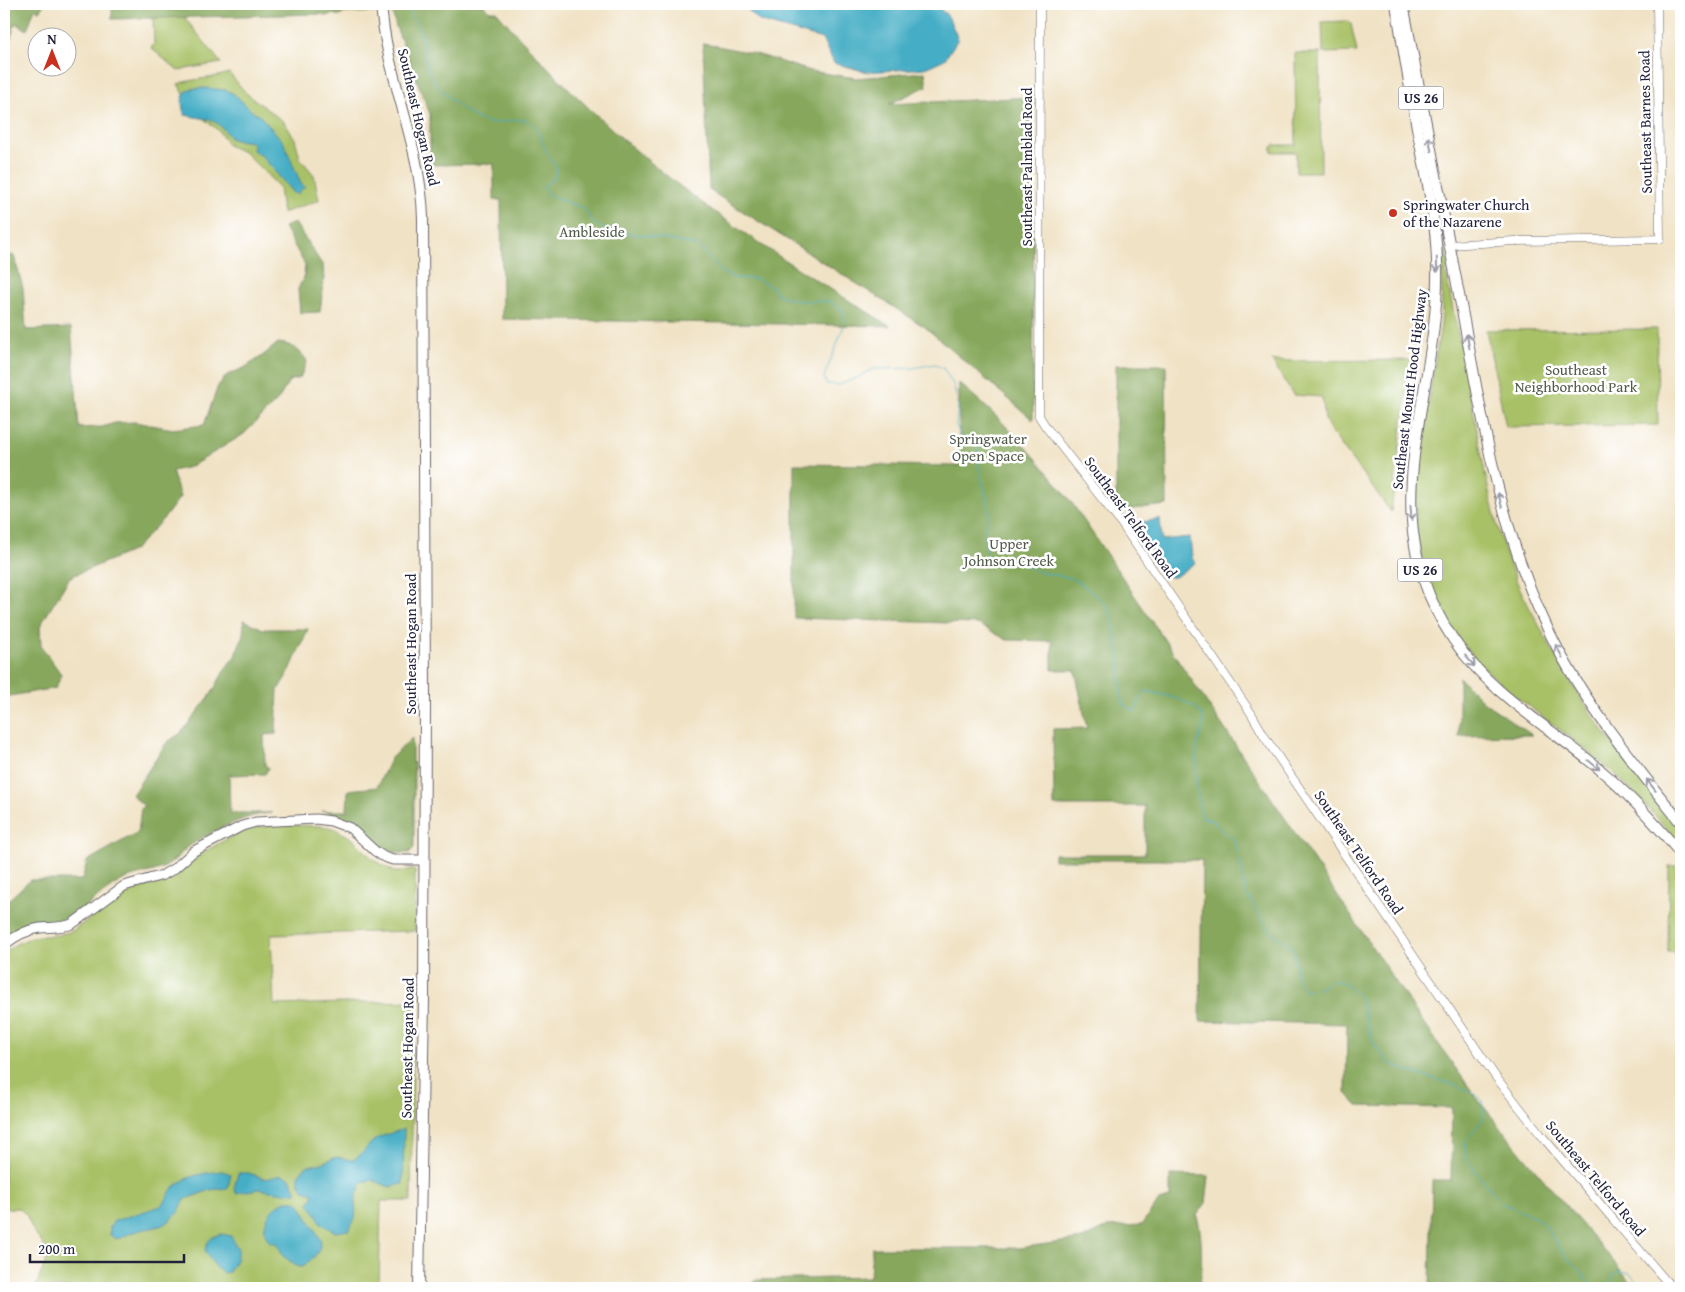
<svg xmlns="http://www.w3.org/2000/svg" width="1685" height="1292" font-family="'Gentium Book Plus',serif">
	<rect width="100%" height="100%" fill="#fff"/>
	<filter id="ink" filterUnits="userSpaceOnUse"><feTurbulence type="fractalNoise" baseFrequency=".02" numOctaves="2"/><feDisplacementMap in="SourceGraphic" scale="10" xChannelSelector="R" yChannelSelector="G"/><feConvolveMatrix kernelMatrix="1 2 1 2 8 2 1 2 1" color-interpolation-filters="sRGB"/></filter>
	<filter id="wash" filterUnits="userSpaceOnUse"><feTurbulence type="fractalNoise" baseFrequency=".0096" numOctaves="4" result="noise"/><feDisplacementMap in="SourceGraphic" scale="20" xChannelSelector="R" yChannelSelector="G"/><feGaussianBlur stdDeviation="1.12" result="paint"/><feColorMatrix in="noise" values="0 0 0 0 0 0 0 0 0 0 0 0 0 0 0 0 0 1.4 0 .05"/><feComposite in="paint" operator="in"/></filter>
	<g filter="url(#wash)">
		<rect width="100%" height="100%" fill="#f0e2c4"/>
		<!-- green -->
		<g fill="#a8c166" stroke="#657250">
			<polygon points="184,17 221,63 191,68 178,71 151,48 154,44 153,18"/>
			<polygon points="1347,21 1351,24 1357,52 1323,53 1322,22"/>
			<polygon points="1295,53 1320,53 1321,172 1296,172 1296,152 1272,152 1272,147 1275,145 1296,145"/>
			<path d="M229 73 246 93 284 122 295 139 300 158 314 175 319 200 282 213 279 187 244 152 229 146 218 130 195 112 178 84C195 78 212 79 229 73Z"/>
			<path d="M1441 246 1445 248 1449 267 1446 270C1452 311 1463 352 1470 393 1483 460 1493 536 1524 597 1543 633 1562 669 1584 703 1613 747 1649 788 1681 829V846C1657 817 1631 788 1603 764 1529 701 1448 665 1423 561 1420 547 1416 532 1416 516 1415 485 1420 457 1425 426 1430 392 1435 359 1441 325L1442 307Z"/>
			<polygon points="1657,329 1658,425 1506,427 1486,330"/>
			<polygon points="1411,360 1391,512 1332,433 1325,420 1322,397 1293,395 1272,361"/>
			<path d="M323 826 333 828 352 838 374 860 395 872H401L411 869 415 871V931L271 935 274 1005 414 1001 411 1201H381L379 1288H40L36 1286 49 1253 32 1229 27 1216 19 1208 5 1209 4 1211V953L16 944 33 937 58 935 72 931 127 893C141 886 156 886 170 879 180 873 187 863 197 857 210 847 242 830 258 827 279 824 302 826 323 826Z"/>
			<polygon points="1669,866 1679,866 1681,869 1681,952 1668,952"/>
		</g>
		<!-- forest -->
		<g fill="#86a75b" stroke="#54644b">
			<polygon points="4,4 44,4 39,12 35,8 27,30 15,23 8,48 4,48"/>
			<polygon points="112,4 374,4 375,12 344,13 340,16 333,14 325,16 323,14 112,19"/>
			<path d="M399 4H483L490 11H496C562 87 637 157 719 215 774 255 832 290 890 326L502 319 501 200H494V164L430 165V114L396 27 392 11H403Z"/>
			<polygon points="703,43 756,54 810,71 856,78 925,72 927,86 889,104 1034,97 1033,420 925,327 709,190"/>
			<polygon points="295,223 323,266 324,277 320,312 300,313 298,289 304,276 305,265 284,227"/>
			<path d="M4 252 14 256 23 288 26 330 71 328 79 428 102 427 115 423 135 422 173 429 204 425 218 386 227 375 244 368 261 357 278 343C292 344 299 349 307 361L300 378 289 381 278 400 244 434 190 467 172 471 180 497 165 517 134 550 70 577 40 626 41 646 61 674 56 688 4 697Z"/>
			<polygon points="1116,365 1166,365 1167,505 1122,510 1116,501"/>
			<path d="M959 383C1002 419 1039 459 1072 503L1416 1012 1476 1097 1522 1154 1636 1288H1430L1432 1180H1451L1452 1108 1358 1106 1346 1093 1347 1024 1200 1021 1202 860H1054V854H1145V806H1054L1053 729 1087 728 1075 670H1052V641L1007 640 978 624 794 618V464L959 466Z"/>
			<path d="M244 620 263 629H308L290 670 278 690 276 734 264 735 265 765 269 768 265 774 229 775 230 813H272C246 814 210 832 188 847 181 853 175 860 168 865 153 874 136 873 121 881 102 891 87 909 68 918 60 921 53 921 44 922 29 922 16 928 4 937V904L30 880H82L87 861 138 832 141 808 144 806 132 795 167 742 181 733 212 693 225 669 235 656 243 635Z"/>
			<polygon points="1459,677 1484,702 1532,735 1459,736"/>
			<path d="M412 738V764L414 762V848L409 853C375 854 381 841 358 825 347 817 335 814 322 811H347L348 790 377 787 391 758Z"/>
			<path d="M1170 1175 1209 1176 1206 1203 1197 1215C1203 1239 1202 1263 1200 1288H751L748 1286 756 1280 870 1277 872 1248H1019L1082 1239 1108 1227 1141 1225 1159 1201 1170 1198Z"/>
		</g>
		<!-- water -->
		<g fill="#45adc5" stroke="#346880">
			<polygon points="742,4 934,4 948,16 958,39 945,59 925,68 867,72 834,63 822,39 759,21"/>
			<path d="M204 88 226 90 234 94 253 112 259 115 283 141 301 184 305 187 301 189 298 194 293 193 263 157 253 150V144L251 142 231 139C214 115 211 121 185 115 181 107 180 93 191 89 194 88 200 88 204 88Z"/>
			<polygon points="1160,519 1162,540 1190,537 1192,558 1195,563 1175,577 1170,577 1168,576 1140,533 1137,523"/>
			<path d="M404 1129 403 1184 390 1187 372 1180 362 1182C361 1187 355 1197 355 1202 356 1216 357 1216 349 1230L335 1232 322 1224 309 1203 313 1198V1193L304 1190 299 1182V1173L307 1166 319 1164 336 1157 353 1160C361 1155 365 1150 371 1143 380 1135 393 1133 404 1129Z"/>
			<path d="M222 1171 231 1174 228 1188 210 1190 186 1199C182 1204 179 1212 175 1216 164 1229 149 1227 134 1232 128 1234 123 1238 116 1239L110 1235V1227L114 1221 161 1206C166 1202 167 1197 170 1192 181 1176 204 1173 222 1171Z"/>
			<polygon points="238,1173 249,1173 266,1179 281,1175 290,1178 297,1192 284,1193 258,1189 236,1193 234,1188"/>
			<path d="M287 1201H296L299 1203 321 1240C321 1252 312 1260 302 1267H298L283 1256 278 1244 270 1242C257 1229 270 1205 287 1201Z"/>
			<path d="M222 1234 231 1236 238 1249 236 1260 229 1272 224 1273 216 1268 205 1251C207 1240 212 1236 222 1234Z"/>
		</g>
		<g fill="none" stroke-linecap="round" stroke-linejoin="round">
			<!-- stream -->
			<g stroke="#45adc5" stroke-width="1">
				<path d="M407 4C408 8 409 14 412 18 414 21 418 23 419 27 424 41 423 58 429 72 437 90 472 122 492 123 505 124 521 114 532 124 541 132 543 145 548 155 550 159 554 163 557 167L554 178 543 187 549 195 585 209 592 221 600 227 620 233 643 235 699 246 723 273 734 278 756 279 765 283 772 287 777 294 787 298 802 301H828L843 310 845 323 824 377 826 384 839 385 859 377 872 369 913 368 934 364 944 369 954 386 958 407 956 426 963 439 978 446C977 470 986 491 990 514 982 527 984 545 989 558L995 562 1001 563 1016 561 1039 572 1071 578 1079 582 1103 601 1111 614 1119 651 1121 692 1124 705 1134 711C1139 705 1140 699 1144 691 1158 693 1194 701 1201 714 1207 725 1198 737 1197 748 1196 771 1195 796 1203 818 1217 820 1214 824 1223 832 1226 835 1231 837 1235 839L1246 894 1270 931 1294 949C1295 964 1295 979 1305 990L1321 988 1330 981H1338L1346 985 1359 995 1373 1043 1389 1063 1404 1070 1455 1085 1475 1094 1483 1101 1484 1118 1466 1141 1465 1152 1467 1159 1477 1173 1502 1203 1536 1218 1544 1224 1566 1257 1584 1275 1592 1288"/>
				<path d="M1612 1288V1278L1617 1271C1632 1271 1634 1276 1640 1288"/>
			</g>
		</g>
	</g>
	<g filter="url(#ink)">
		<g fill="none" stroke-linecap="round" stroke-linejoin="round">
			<defs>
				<g id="tertiary">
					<polyline points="1040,4 1039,416 1046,427 1121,523 1251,713 1266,739 1495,1076 1541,1135 1672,1288"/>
					<polyline points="1449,245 1514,241 1660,239 1657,4"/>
				</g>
				<path id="secondary" d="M4 945C15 936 26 930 40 928 51 927 62 928 72 924L124 886 163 875 175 868 194 851 242 826 256 822 316 819 331 821 350 828 375 851 384 857 393 860H424"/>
				<path id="primary" d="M381 4C386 77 421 144 423 218L425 697 424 999 419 1288"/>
				<g id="trunk">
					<path d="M1396 4C1403 47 1410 90 1418 133 1426 175 1436 218 1437 262 1441 398 1367 511 1453 639 1489 693 1548 726 1597 767 1628 793 1655 823 1681 854"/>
					<path d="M1403 4C1423 109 1444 215 1464 321 1483 424 1500 527 1545 623 1579 697 1631 760 1681 823"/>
				</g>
			</defs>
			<!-- tertiary casing -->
			<use href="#tertiary" stroke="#6a656b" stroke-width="9"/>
			<!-- secondary casing -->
			<use href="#secondary" stroke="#6a656b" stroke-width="11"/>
			<!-- primary casing -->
			<use href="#primary" stroke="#6a656b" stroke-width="12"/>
			<!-- trunk casing -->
			<use href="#trunk" stroke="#6a656b" stroke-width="12"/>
			<!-- tertiary -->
			<use href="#tertiary" stroke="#fff" stroke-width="8"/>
			<!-- secondary -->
			<use href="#secondary" stroke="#fff" stroke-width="9"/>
			<!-- primary -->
			<use href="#primary" stroke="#fff" stroke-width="10"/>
			<!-- trunk -->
			<use href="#trunk" stroke="#fff" stroke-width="10"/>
		</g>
		<!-- one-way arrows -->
		<defs><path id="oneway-shaft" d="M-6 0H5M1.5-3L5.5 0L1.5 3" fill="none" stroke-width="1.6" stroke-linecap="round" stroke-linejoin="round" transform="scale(1.25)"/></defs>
		<g stroke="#9c9ca7">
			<use href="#oneway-shaft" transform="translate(1430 144) rotate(-101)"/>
			<use href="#oneway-shaft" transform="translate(1437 265) rotate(88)"/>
			<use href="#oneway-shaft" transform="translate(1468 341) rotate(-101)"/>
			<use href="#oneway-shaft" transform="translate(1500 500) rotate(-105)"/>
			<use href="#oneway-shaft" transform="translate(1411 513) rotate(86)"/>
			<use href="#oneway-shaft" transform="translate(1559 651) rotate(-118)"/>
			<use href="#oneway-shaft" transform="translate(1470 661) rotate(49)"/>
			<use href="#oneway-shaft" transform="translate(1594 765) rotate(39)"/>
			<use href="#oneway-shaft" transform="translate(1651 785) rotate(-128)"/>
		</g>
	</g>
	<!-- markers -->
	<circle fill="#c8321e" stroke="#fff" stroke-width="2" cx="1393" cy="213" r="5"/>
	<g text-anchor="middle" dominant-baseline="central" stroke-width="5" stroke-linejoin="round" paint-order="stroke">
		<!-- shield labels -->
		<g fill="#fff" stroke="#646476" stroke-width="1">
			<rect x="1398.5" y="86.5" width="45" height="23" rx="4"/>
			<rect x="1397.5" y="558.5" width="45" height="23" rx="4"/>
		</g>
		<g font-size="14" font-weight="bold" fill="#22223b">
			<text x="1421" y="98">US 26</text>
			<text x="1420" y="570">US 26</text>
		</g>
		<!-- street labels -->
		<g font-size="15" fill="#22223b" stroke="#fff">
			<text transform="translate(419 117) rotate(77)">Southeast Hogan Road</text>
			<text transform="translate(1645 122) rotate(-91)">Southeast Barnes Road</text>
			<text transform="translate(1026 167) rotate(-90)">Southeast Palmblad Road</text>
			<text transform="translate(1409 389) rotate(-83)">Southeast Mount Hood Highway</text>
			<text transform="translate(1131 517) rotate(54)">Southeast Telford Road</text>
			<text transform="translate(410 644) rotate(-90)">Southeast Hogan Road</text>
			<text transform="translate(1359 852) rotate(56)">Southeast Telford Road</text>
			<text transform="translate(407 1048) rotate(-89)">Southeast Hogan Road</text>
			<text transform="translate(1596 1178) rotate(50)">Southeast Telford Road</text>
		</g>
		<!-- poi labels -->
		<g font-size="15" fill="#22223b" stroke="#fff" text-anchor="start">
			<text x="1403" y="204">Springwater Church<tspan x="1403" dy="17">of the Nazarene</tspan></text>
		</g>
		<!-- park labels -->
		<g font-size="15" fill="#515a4a" stroke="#fff">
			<text x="592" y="231">Ambleside</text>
			<text x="1576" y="369">Southeast<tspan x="1576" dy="17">Neighborhood Park</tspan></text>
			<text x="988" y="438">Springwater<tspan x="988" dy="17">Open Space</tspan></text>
			<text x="1009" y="543">Upper<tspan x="1009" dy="17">Johnson Creek</tspan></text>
		</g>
	</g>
	<!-- margin -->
	<rect width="1685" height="1292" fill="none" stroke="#fff" stroke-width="20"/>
	<!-- north arrow -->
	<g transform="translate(52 52)"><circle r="24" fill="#ffffff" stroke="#a7a7b1"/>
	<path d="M0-4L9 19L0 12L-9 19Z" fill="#c8321e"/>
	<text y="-8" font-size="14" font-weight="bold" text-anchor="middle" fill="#22223b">N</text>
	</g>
	<!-- scale -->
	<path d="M30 1254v8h154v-8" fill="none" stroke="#22223b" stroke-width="2.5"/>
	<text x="38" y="1254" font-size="15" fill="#22223b" stroke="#ffffff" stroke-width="4" paint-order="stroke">200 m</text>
</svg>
